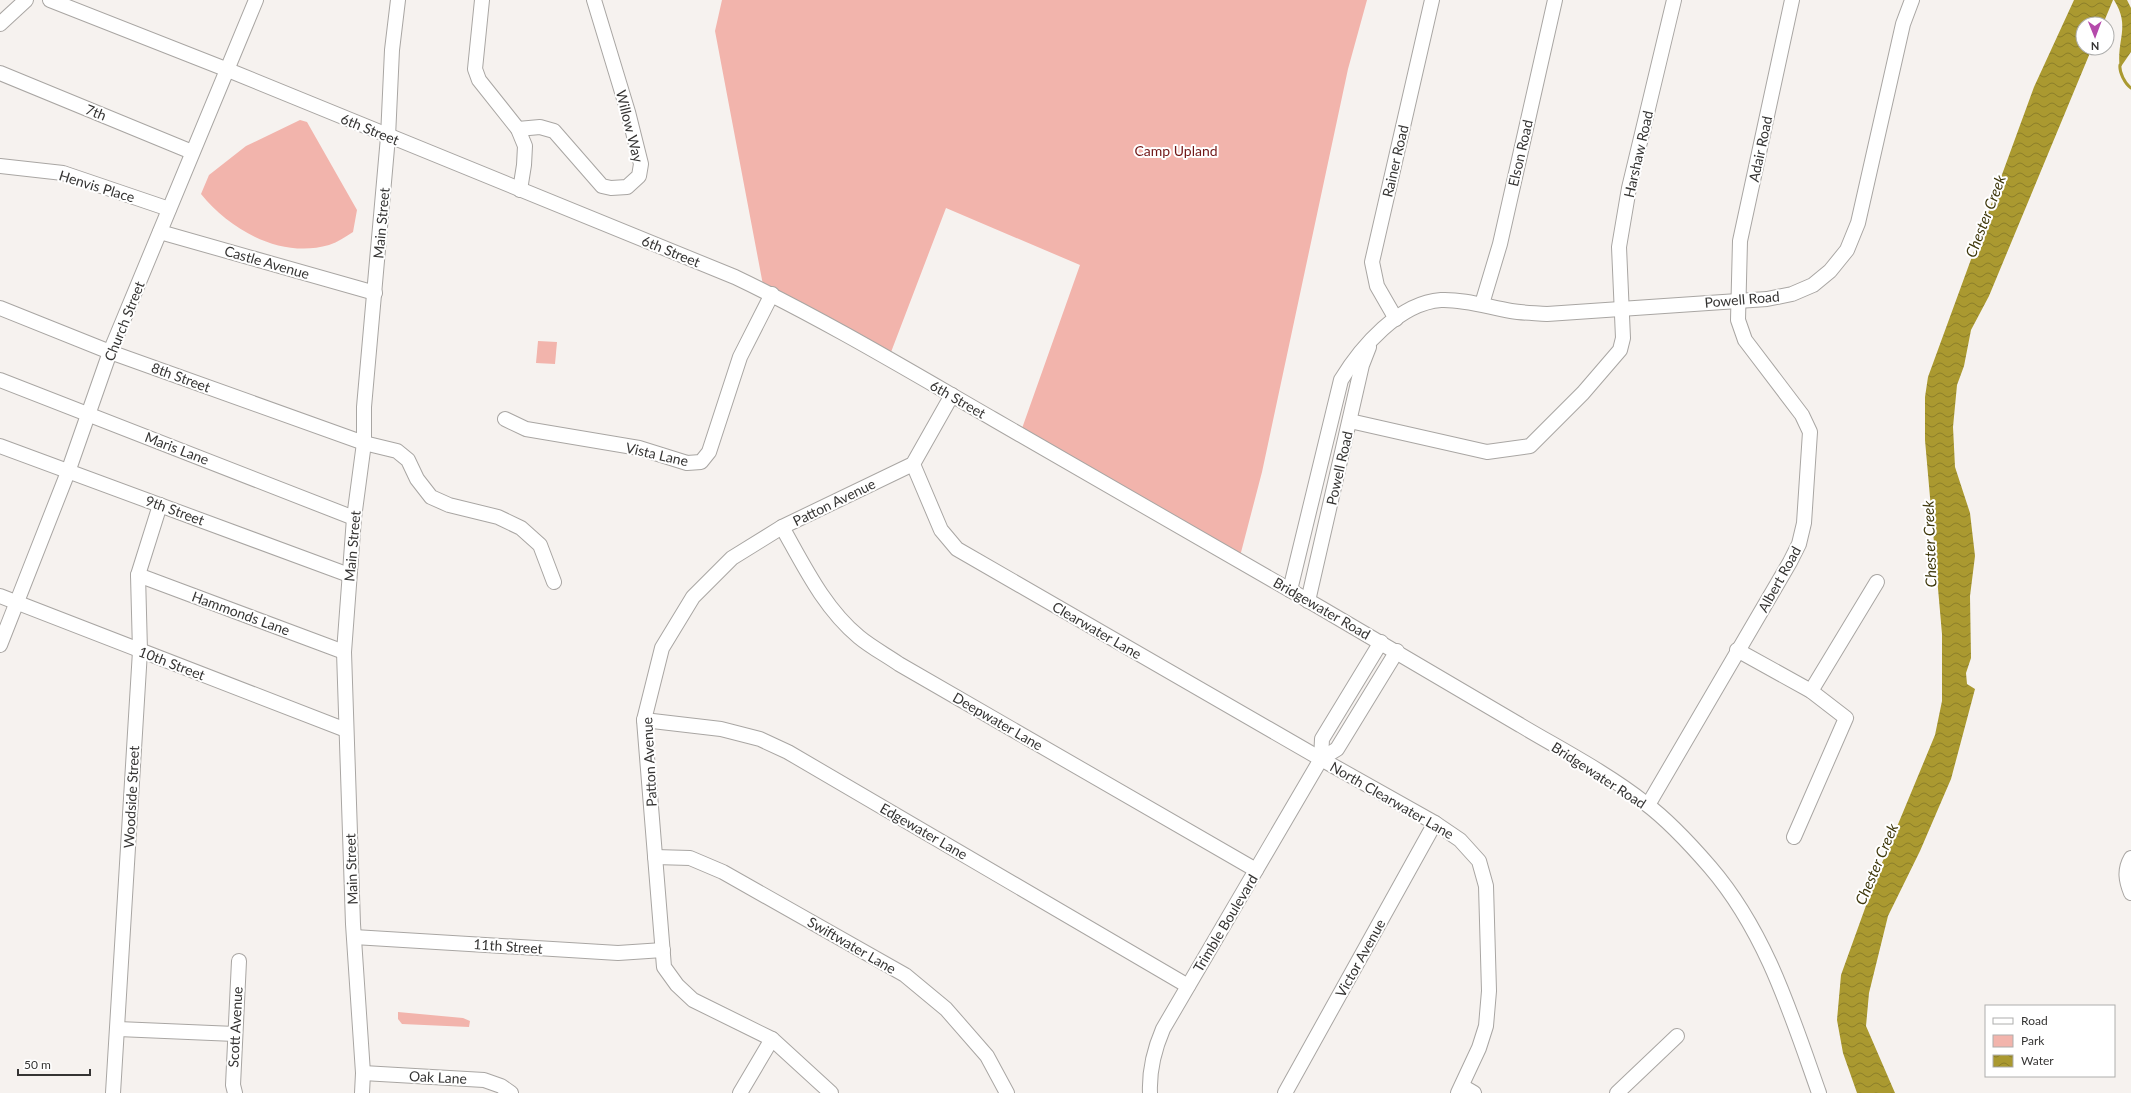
<svg xmlns="http://www.w3.org/2000/svg" width="2131" height="1093" font-family="Lato,sans-serif">
	<defs>
		<pattern id="water-waves" width="16" height="10" patternUnits="userSpaceOnUse"><rect width="16" height="10" fill="#aa9930"/><path d="M0 5q4-4 8 0t8 0" fill="none" stroke="#8b7e29"/></pattern>
	</defs>
	<rect width="100%" height="100%" fill="#f6f2ef"/>
	<!-- park -->
	<g fill="#f2b4ac">
		<polygon points="722,0 1367,0 1348,69 1262,472 1239,560 1020,434 1080,265 946,208 888,360 763,285 715,31"/>
		<path d="M300 120 307 122 357 210 353 232C345 237 338 242 329 245 281 259 230 230 201 194L209 175 246 146Z"/>
		<polygon points="538,341 557,342 555,364 536,363"/>
		<polygon points="398,1012 463,1018 470,1021 469,1027 402,1024 398,1019"/>
	</g>
	<!-- water -->
	<g fill="url(#water-waves)">
		<polygon points="2074,0 2113,0 2103,24 2083,24 2083,48 2092,48 1989,296 1971,330 1964,366 1957,385 1953,427 1955,467 1970,513 1975,556 1970,596 1971,658 1966,673 1967,684 1975,689 1951,779 1920,851 1888,916 1869,993 1866,1026 1895,1093 1857,1093 1843,1053 1837,1020 1841,975 1877,875 1935,735 1942,701 1942,634 1925,440 1925,397 1928,377 2034,87"/>
		<path d="M2114 0H2127L2131 8V52L2120 68C2116 40 2131 27 2114 0Z"/>
	</g>
	<g fill="none" stroke-linecap="round" stroke-linejoin="round">
		<!-- stream -->
		<path stroke="#aa9930" stroke-width="3" d="M2120 65C2119 72 2125 84 2131 88"/>
		<defs>
			<g id="minor">
				<path d="M50 0 228 70 735 277C823 319 908 370 993 419 1102 482 1212 544 1321 608 1388 647 1454 686 1520 725 1562 750 1607 773 1645 803 1669 821 1691 845 1710 867 1766 932 1791 1014 1819 1093"/>
				<polyline points="482,0 475,69 479,80 518,129 525,146 524,165 520,190"/>
				<polyline points="0,24 26,0"/>
				<polyline points="0,73 192,152"/>
				<polyline points="518,129 540,127 554,131 602,186 611,188 627,187 639,176 641,164 628,112 594,0"/>
				<polyline points="0,166 63,173 169,209"/>
				<polyline points="160,232 375,293"/>
				<polyline points="1482,304 1500,244 1555,0"/>
				<polyline points="0,308 110,352 364,443 397,451 408,460 417,479 431,497 449,505 498,517 521,528 540,545 554,582"/>
				<polyline points="1396,319 1377,286 1372,262 1432,0"/>
				<polyline points="0,380 354,518"/>
				<polyline points="505,419 526,429 639,448 687,463 701,462 709,452 740,357 772,294"/>
				<polyline points="1350,421 1487,452 1530,446 1583,393 1620,350 1623,338 1619,247 1629,188 1674,0"/>
				<polyline points="0,446 349,575"/>
				<polyline points="913,464 941,530 957,549 1321,759 1435,823 1460,840 1479,861 1486,886 1489,991 1486,1026 1479,1048 1458,1093"/>
				<path d="M782 527C804 566 824 608 859 637 871 647 886 655 899 664L1256 870"/>
				<polyline points="138,575 344,652"/>
				<path d="M1290 590 1341 380C1361 347 1399 303 1441 300 1464 299 1488 307 1511 311 1523 313 1535 313 1547 314L1767 299 1792 294 1813 285 1830 271 1847 250 1858 223 1903 24 1912 0"/>
				<polyline points="0,596 346,730"/>
				<polyline points="1308,601 1362,365 1369,347"/>
				<polyline points="0,645 68,472 110,352 256,0"/>
				<polyline points="1737,650 1811,691 1846,718 1794,837"/>
				<polyline points="1811,691 1877,582"/>
				<polyline points="644,720 721,729 760,739 788,752 1188,986"/>
				<polyline points="1321,759 1337,749 1397,651"/>
				<polyline points="1648,805 1790,562 1799,544 1804,523 1810,432 1802,415 1745,340 1738,320 1740,241 1792,0"/>
				<polyline points="655,857 690,858 723,872 905,975 946,1009 987,1056 1007,1093"/>
				<path d="M2131 858C2124 870 2126 881 2131 893"/>
				<polyline points="354,937 618,953 663,950"/>
				<polyline points="118,1029 235,1034"/>
				<polyline points="363,1073 484,1080 501,1086 511,1093"/>
				<polyline points="1462,1086 1474,1093"/>
				<polyline points="113,1093 140,651 138,575 160,505"/>
				<polyline points="235,1093 233,1085 239,961"/>
				<polyline points="362,1093 363,1073 353,924 344,652 354,518 364,443 364,407 388,137 392,50 398,0"/>
				<polyline points="740,1093 772,1039"/>
				<polyline points="831,1093 772,1039 693,1000 677,985 664,967 644,720 662,648 693,597 732,558 782,527 913,464 952,395"/>
				<path d="M1150 1093C1149 1070 1154 1050 1163 1029L1321 759 1322 739 1381 642"/>
				<polyline points="1285,1093 1435,823"/>
				<polyline points="1617,1093 1677,1036"/>
			</g>
		</defs>
		<!-- minor casing -->
		<use href="#minor" stroke="#a9a6a3" stroke-width="16"/>
		<!-- minor -->
		<use href="#minor" stroke="#fff" stroke-width="14"/>
	</g>
	<g text-anchor="middle" dominant-baseline="central" stroke-width="4" stroke-linejoin="round" paint-order="stroke">
		<!-- street labels -->
		<g font-size="14" fill="#353433" stroke="#fff">
			<text transform="translate(96 112) rotate(22)">7th</text>
			<text transform="translate(630 126) rotate(76)">Willow Way</text>
			<text transform="translate(370 129) rotate(22)">6th Street</text>
			<text transform="translate(1760 149) rotate(-78)">Adair Road</text>
			<text transform="translate(1520 153) rotate(-77)">Elson Road</text>
			<text transform="translate(1638 154) rotate(-77)">Harshaw Road</text>
			<text transform="translate(1395 161) rotate(-77)">Rainer Road</text>
			<text transform="translate(97 186) rotate(17)">Henvis Place</text>
			<text transform="translate(381 223) rotate(-85)">Main Street</text>
			<text transform="translate(671 251) rotate(22)">6th Street</text>
			<text transform="translate(267 262) rotate(16)">Castle Avenue</text>
			<text transform="translate(1742 299) rotate(-5)">Powell Road</text>
			<text transform="translate(124 321) rotate(-68)">Church Street</text>
			<text transform="translate(181 377) rotate(20)">8th Street</text>
			<text transform="translate(958 399) rotate(30)">6th Street</text>
			<text transform="translate(177 448) rotate(21)">Maris Lane</text>
			<text transform="translate(657 454) rotate(13)">Vista Lane</text>
			<text transform="translate(1339 468) rotate(-77)">Powell Road</text>
			<text transform="translate(834 502) rotate(-26)">Patton Avenue</text>
			<text transform="translate(175 510) rotate(20)">9th Street</text>
			<text transform="translate(352 546) rotate(-85)">Main Street</text>
			<text transform="translate(1779 579) rotate(-61)">Albert Road</text>
			<text transform="translate(1322 608) rotate(30)">Bridgewater Road</text>
			<text transform="translate(241 613) rotate(20)">Hammonds Lane</text>
			<text transform="translate(1097 630) rotate(30)">Clearwater Lane</text>
			<text transform="translate(172 663) rotate(21)">10th Street</text>
			<text transform="translate(998 721) rotate(30)">Deepwater Lane</text>
			<text transform="translate(649 762) rotate(-93)">Patton Avenue</text>
			<text transform="translate(1599 775) rotate(33)">Bridgewater Road</text>
			<text transform="translate(131 797) rotate(-87)">Woodside Street</text>
			<text transform="translate(1392 800) rotate(30)">North Clearwater Lane</text>
			<text transform="translate(924 831) rotate(30)">Edgewater Lane</text>
			<text transform="translate(351 869) rotate(-92)">Main Street</text>
			<text transform="translate(1225 923) rotate(-59)">Trimble Boulevard</text>
			<text transform="translate(852 945) rotate(30)">Swiftwater Lane</text>
			<text transform="translate(508 946) rotate(4)">11th Street</text>
			<text transform="translate(1360 958) rotate(-61)">Victor Avenue</text>
			<text transform="translate(235 1027) rotate(-87)">Scott Avenue</text>
			<text transform="translate(438 1077) rotate(3)">Oak Lane</text>
		</g>
		<!-- park labels -->
		<g font-size="14" fill="#711817" stroke="#fff">
			<text x="1176" y="150">Camp Upland</text>
		</g>
		<!-- water labels -->
		<g font-size="15" font-style="italic" fill="#3e370b" stroke="#fff">
			<text transform="translate(1985 216) rotate(-69)">Chester Creek</text>
			<text transform="translate(1929 544) rotate(-92)">Chester Creek</text>
			<text transform="translate(1876 864) rotate(-67)">Chester Creek</text>
		</g>
	</g>
	<!-- legend -->
	<rect x="1985" y="1005" width="130" height="72" fill="#ffffff" stroke="#aeaead"/>
	<rect x="1993" y="1018" width="20" height="6" fill="#ffffff" stroke="#aeaead"/>
	<text x="2021" y="1025" font-size="12" fill="#353433">Road</text>
	<rect x="1993" y="1035" width="20" height="12" fill="#f2b4ac" stroke="#aeaead"/>
	<text x="2021" y="1045" font-size="12" fill="#353433">Park</text>
	<rect x="1993" y="1055" width="20" height="12" fill="url(#water-waves)" stroke="#aeaead"/>
	<text x="2021" y="1065" font-size="12" fill="#353433">Water</text>
	<!-- north arrow -->
	<g transform="translate(2095 36) rotate(179)"><circle r="19" fill="#ffffff" stroke="#aeaead"/>
	<path d="M0-3L7 15L0 10L-7 15Z" fill="#b54aab"/>
	<text y="-6" font-size="11" font-weight="bold" text-anchor="middle" fill="#353433">N</text>
	</g>
	<!-- scale -->
	<path d="M18 1069v6h72v-6" fill="none" stroke="#353433" stroke-width="2"/>
	<text x="24" y="1069" font-size="12" fill="#353433" stroke="#ffffff" stroke-width="3" paint-order="stroke">50 m</text>
</svg>
